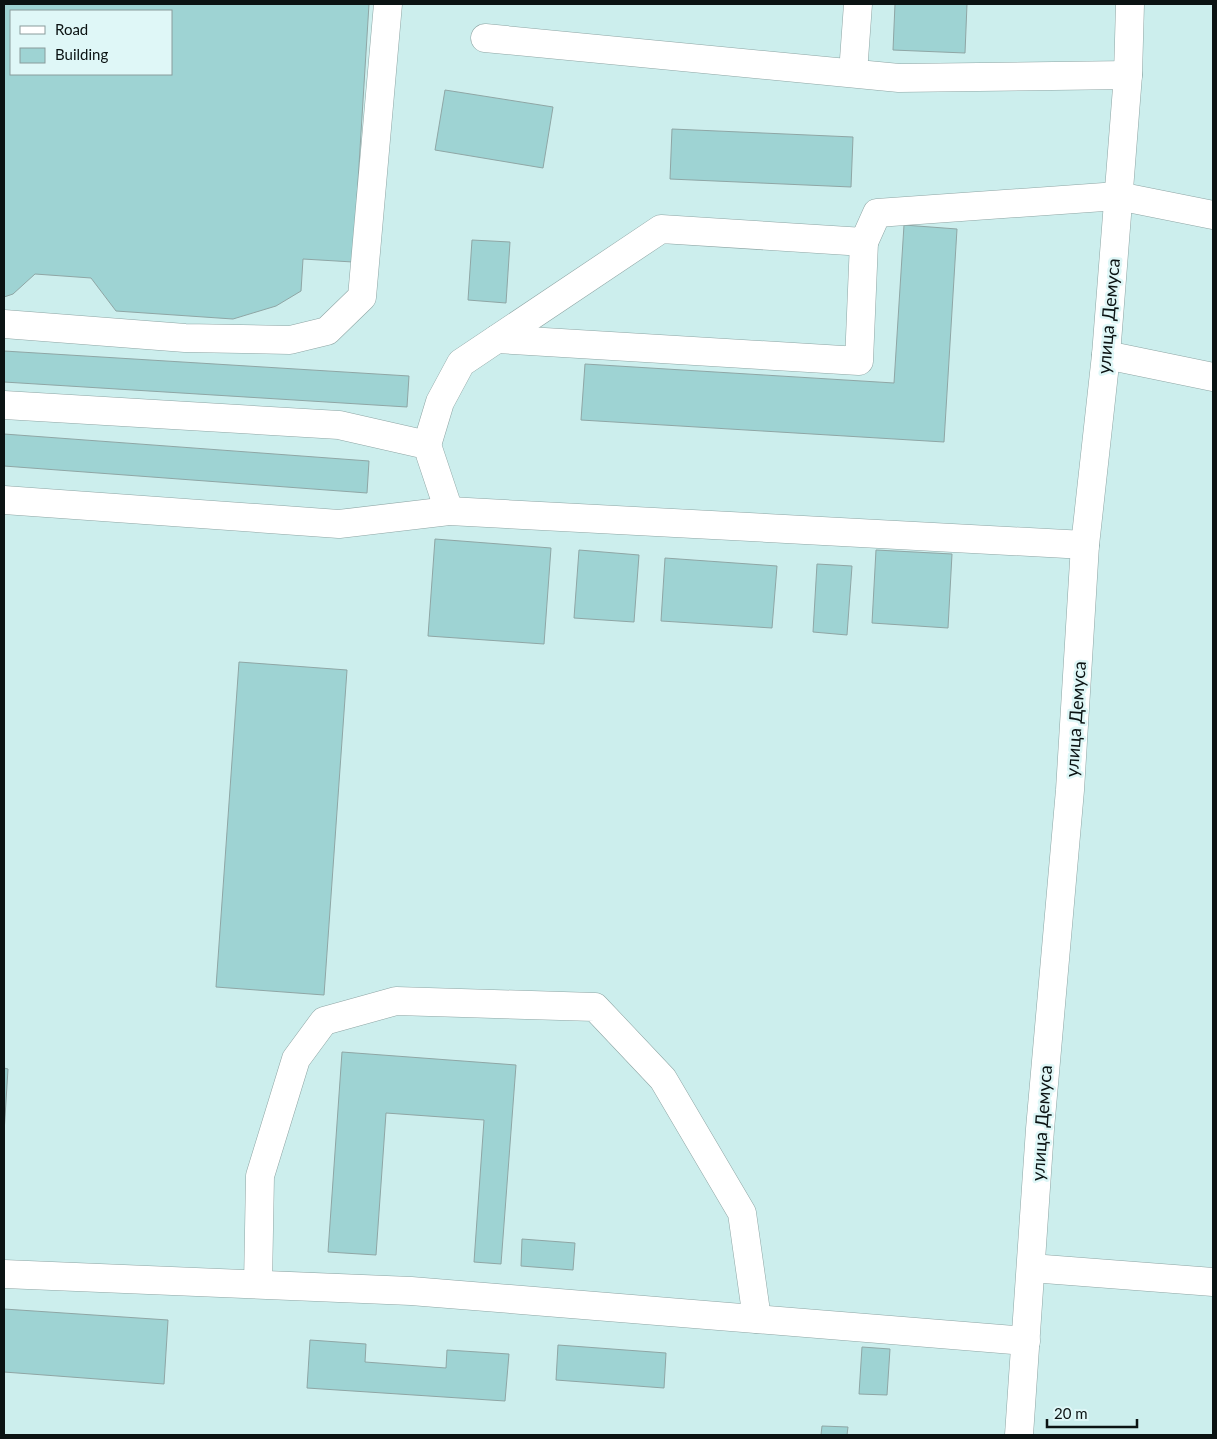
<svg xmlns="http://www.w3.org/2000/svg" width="1217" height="1439" font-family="Lato,sans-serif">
	<rect width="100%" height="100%" fill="#dff7f7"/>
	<!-- built -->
	<path fill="#cceeed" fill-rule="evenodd" d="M4 4H1213V1435H4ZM11 11H171V74H11Z"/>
	<!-- building -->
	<g fill="#9ed3d3" stroke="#8fa6a5" fill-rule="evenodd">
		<path d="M4 4H369L353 262 303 259 301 291 276 306 233 319 116 311 91 278 35 274 13 294 4 297ZM11 11H171V74H11Z"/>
		<polygon points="895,4 967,4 965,53 893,50"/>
		<polygon points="445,90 553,107 543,168 435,150"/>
		<polygon points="672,129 853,137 851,187 670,179"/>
		<polygon points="904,225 957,229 944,442 581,420 585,364 894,383"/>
		<polygon points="472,240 510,242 506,303 468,300"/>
		<polygon points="4,351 409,376 407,407 4,382"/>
		<polygon points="4,434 369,461 367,493 4,466"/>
		<polygon points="435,539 551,548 544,644 428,636"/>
		<polygon points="579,550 639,555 634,622 574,618"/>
		<polygon points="876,550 952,554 948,628 872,623"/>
		<polygon points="665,558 777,566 772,628 661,621"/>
		<polygon points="817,564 852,566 847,635 813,632"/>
		<polygon points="239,662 347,670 324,995 216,987"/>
		<polygon points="342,1052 516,1065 501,1264 474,1262 484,1120 386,1113 376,1255 328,1252"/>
		<polygon points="4,1068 8,1069 4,1133"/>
		<polygon points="522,1239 575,1243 573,1270 521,1266"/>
		<polygon points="4,1309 168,1320 164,1384 4,1372"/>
		<polygon points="310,1340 366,1344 365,1362 446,1368 447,1350 509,1354 505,1401 307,1388"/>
		<polygon points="558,1345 666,1353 664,1388 556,1380"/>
		<polygon points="862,1347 890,1349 887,1395 859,1394"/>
		<polygon points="822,1426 848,1427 847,1435 821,1435"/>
	</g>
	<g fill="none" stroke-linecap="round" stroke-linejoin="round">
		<defs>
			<g id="minor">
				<polyline points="485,38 899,78 1128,75"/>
				<polyline points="853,73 858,4"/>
				<polyline points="4,324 185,338 290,340 327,331 362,297 388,4"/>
				<polyline points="497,339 859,361 864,242"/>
				<polyline points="1106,355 1213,377"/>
				<polyline points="4,405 339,425 427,445 449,511"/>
				<polyline points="427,445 440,402 461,363 661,229 864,242 877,213 1118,196 1213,215"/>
				<polyline points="4,500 339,524 449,511 1085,545"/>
				<polyline points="1031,1268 1213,1282"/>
				<polyline points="4,1274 411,1291 1026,1341"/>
				<polyline points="258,1284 260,1176 296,1059 324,1021 396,1001 595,1007 663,1079 742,1213 757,1319"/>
				<polyline points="1019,1435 1040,1129 1070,790 1085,545 1106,355 1128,75 1130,4"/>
			</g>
		</defs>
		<!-- minor casing -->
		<use href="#minor" stroke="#8ea5a4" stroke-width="29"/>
		<!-- minor -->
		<use href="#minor" stroke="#fff" stroke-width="28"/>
	</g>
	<g text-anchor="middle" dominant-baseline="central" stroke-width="5" stroke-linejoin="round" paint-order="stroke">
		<!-- street labels -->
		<g font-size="18" fill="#0b1313" stroke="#dff7f7">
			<text transform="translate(1108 316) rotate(-85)">улица Демуса</text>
			<text transform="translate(1075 719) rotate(-86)">улица Демуса</text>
			<text transform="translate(1041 1123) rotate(-86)">улица Демуса</text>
		</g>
	</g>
	<!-- border -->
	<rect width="1217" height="1439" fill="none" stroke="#0b1313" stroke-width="10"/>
	<!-- legend -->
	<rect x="10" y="10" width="162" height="65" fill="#dff7f7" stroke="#8a9c9c"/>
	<rect x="20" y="26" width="25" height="8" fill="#ffffff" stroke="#8a9c9c"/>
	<text x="55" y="35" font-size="15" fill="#0b1313">Road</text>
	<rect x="20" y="48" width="25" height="15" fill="#9ed3d3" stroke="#8a9c9c"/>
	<text x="55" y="60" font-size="15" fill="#0b1313">Building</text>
	<!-- scale -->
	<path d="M1047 1419v8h90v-8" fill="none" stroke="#0b1313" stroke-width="2.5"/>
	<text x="1054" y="1419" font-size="15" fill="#0b1313" stroke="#dff7f7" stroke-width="4" paint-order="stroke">20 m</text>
</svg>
